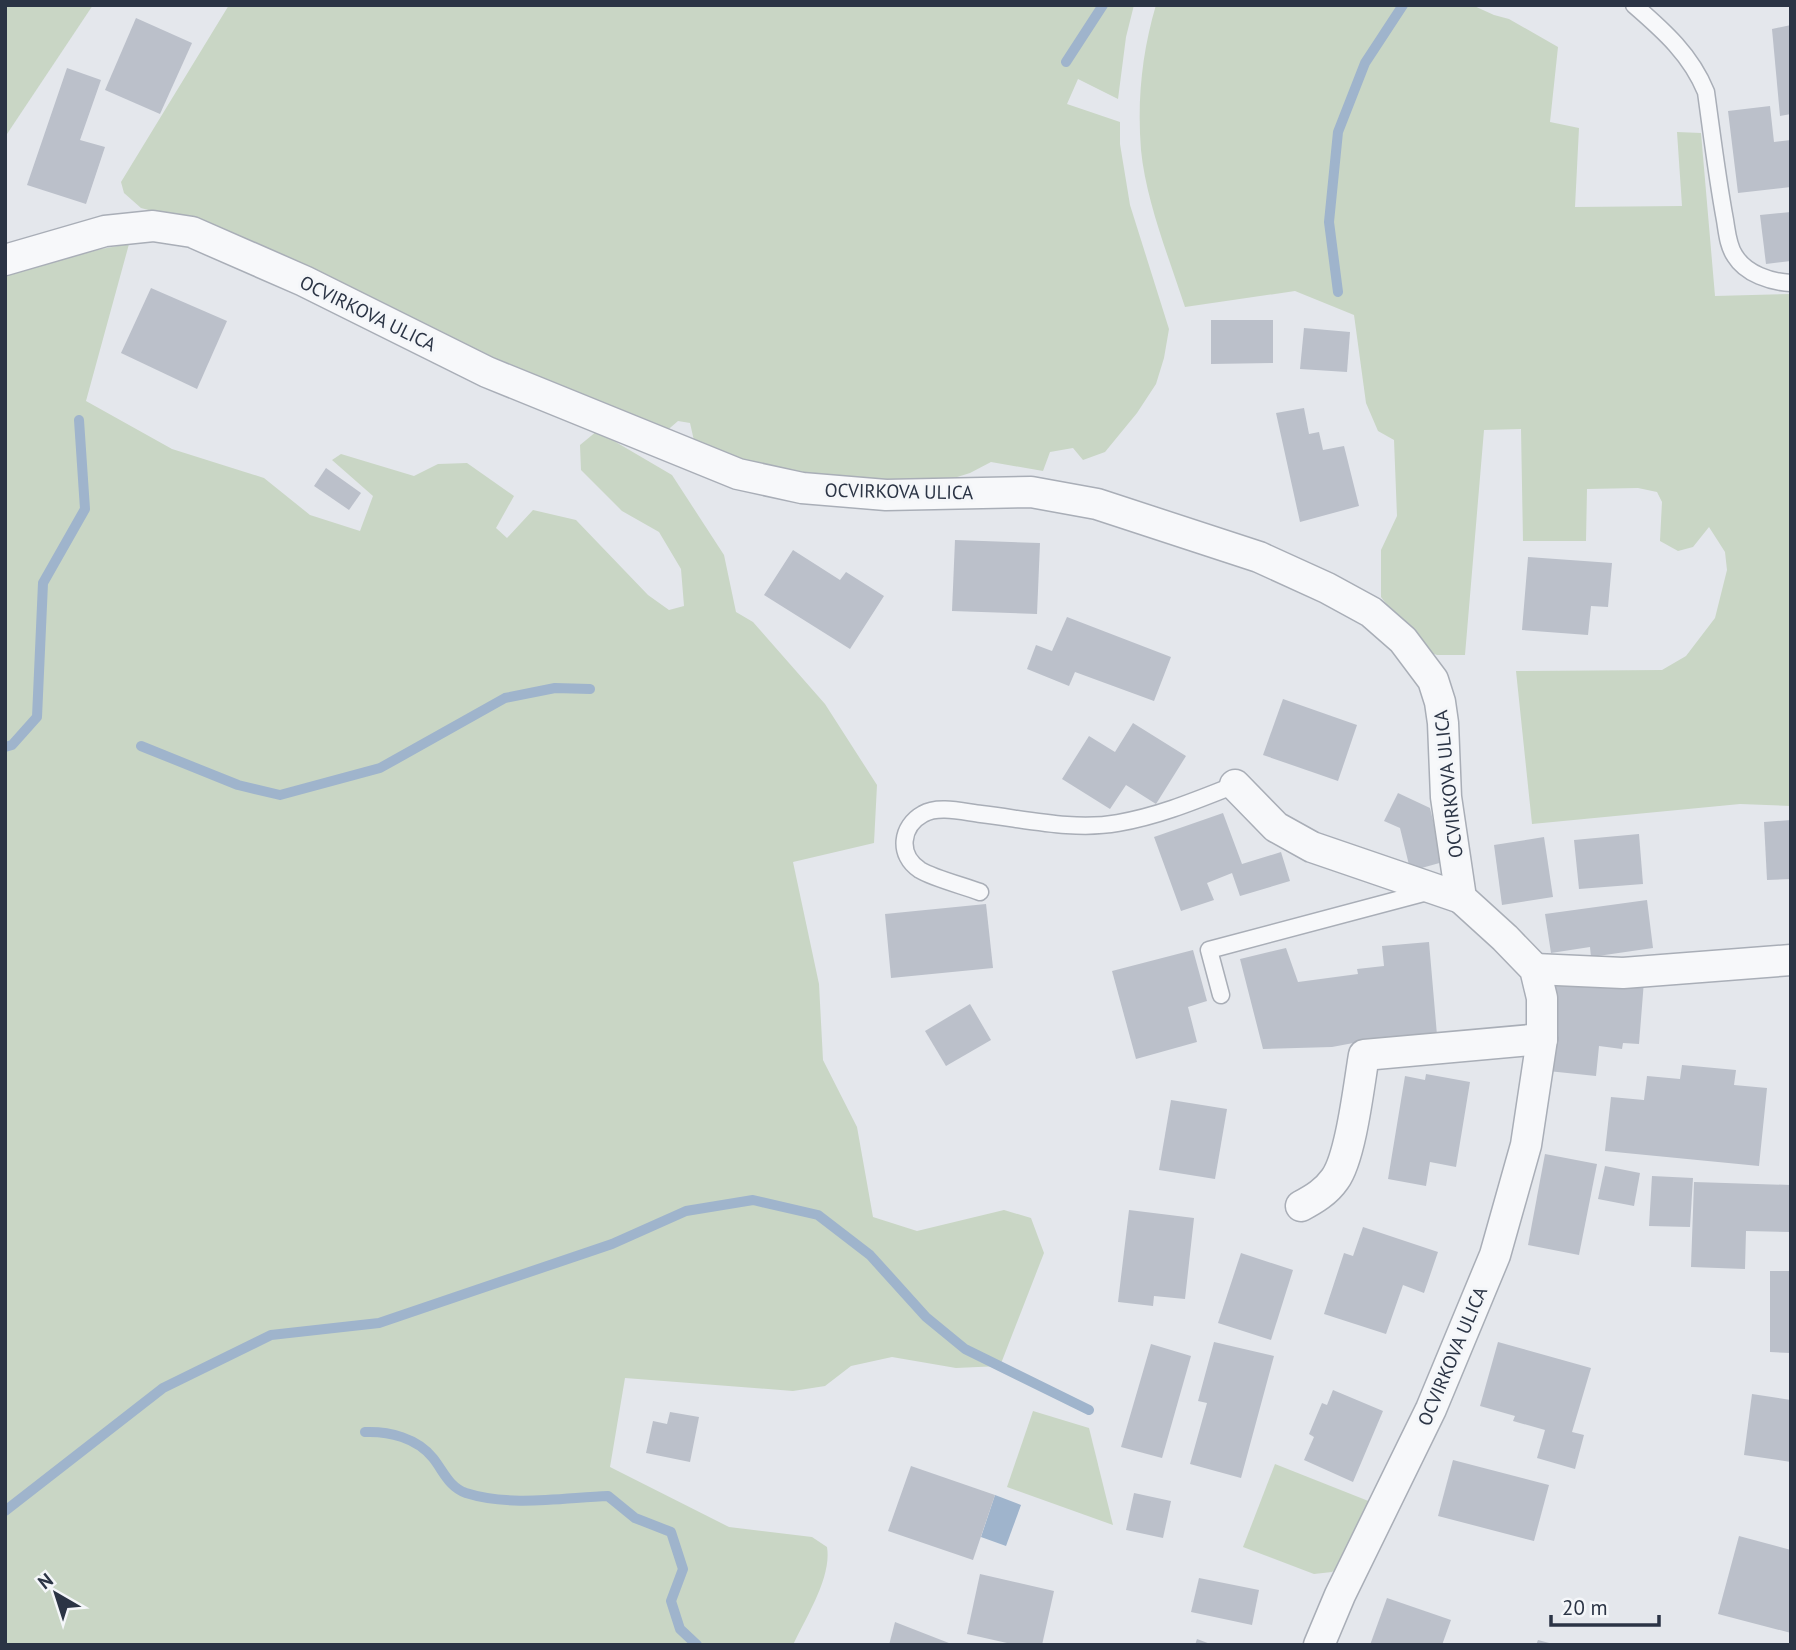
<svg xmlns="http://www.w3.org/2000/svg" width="1796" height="1650" font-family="'PT Sans',sans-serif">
	<rect width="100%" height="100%" fill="#e4e7ec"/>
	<!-- green -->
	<g fill="#c9d6c5">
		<polygon points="5,5 93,5 5,137"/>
		<polygon points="229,5 1134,5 1126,37 1118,99 1078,79 1067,104 1120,122 1120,144 1130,205 1169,329 1164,358 1156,384 1137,413 1105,452 1083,460 1073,448 1050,452 1043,471 991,462 970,473 938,483 821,480 708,451 695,445 690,423 678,421 663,434 643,428 207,226 141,208 124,193 121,182"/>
		<path d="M1156 5H1472L1494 15 1509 19 1558 47 1550 122 1579 128 1575 207 1682 206 1677 132 1701 133 1715 296 1791 294V806L1740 804 1532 824 1516 671 1662 670 1686 656 1715 618 1727 570 1725 552 1709 527 1693 547 1678 551 1660 541 1662 502 1657 492 1638 488 1587 489 1586 541H1523L1521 429 1484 430 1465 655H1437L1420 649 1381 597V550L1397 516 1394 440 1378 431 1366 403 1354 315 1295 291 1185 307C1169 258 1146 201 1141 150 1137 101 1142 52 1156 5Z"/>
		<path d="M129 244 86 401 172 449 264 478 310 515 360 531 373 496 332 460 341 454 414 476 438 464 467 463 514 496 496 528 507 538 533 510 576 520 648 595 669 610 684 606 681 569 659 532 622 511 581 470 580 445 597 431 672 475 724 555 736 612 753 622 825 704 877 785 874 843 793 862 819 984 823 1060 857 1127 873 1217 917 1231 1004 1210 1031 1218 1044 1253 1000 1366 956 1368 892 1357 851 1366 825 1386 793 1391 625 1378 610 1467 729 1527 812 1537 827 1547C832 1577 806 1617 793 1645H5V275L101 249Z"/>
		<polygon points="1033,1411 1089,1428 1113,1525 1007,1487"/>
		<polygon points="1275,1464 1376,1504 1349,1558 1332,1572 1314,1574 1243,1547"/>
	</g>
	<!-- water -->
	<polygon fill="#9fb4cc" points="995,1495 1021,1505 1006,1546 981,1537"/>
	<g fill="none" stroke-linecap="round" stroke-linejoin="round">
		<!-- stream -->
		<g stroke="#9fb4cc" stroke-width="10">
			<polyline points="1066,62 1103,5"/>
			<polyline points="1338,292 1329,222 1338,132 1365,63 1403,5"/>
			<polyline points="141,746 238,785 280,795 380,768 505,698 555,688 590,689"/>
			<polyline points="5,747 12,745 37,717 43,583 85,509 79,420"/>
			<path d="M365 1432C389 1431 417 1438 433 1458 444 1472 449 1487 466 1493 510 1507 562 1498 608 1496L635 1518 671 1532 683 1569 671 1601 680 1629 697 1645"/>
			<polyline points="5,1511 163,1388 271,1335 379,1323 612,1244 686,1211 753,1200 818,1215 870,1255 926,1317 965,1349 1089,1410"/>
		</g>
	</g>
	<!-- building -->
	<g fill="#bbc0ca">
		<polygon points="136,18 192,43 160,114 105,90"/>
		<polygon points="1791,25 1791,114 1780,116 1772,29"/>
		<polygon points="67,68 101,80 80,140 105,147 86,204 27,185"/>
		<polygon points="1770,106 1774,142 1791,140 1791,187 1738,193 1728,111"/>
		<polygon points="1791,212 1791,261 1766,264 1760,215"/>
		<polygon points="151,288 227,321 197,389 121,353"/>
		<polygon points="1211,320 1273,320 1273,363 1211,364"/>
		<polygon points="1304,328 1350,332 1347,372 1300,369"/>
		<polygon points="1304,408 1309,434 1319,432 1323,450 1344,446 1359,506 1300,522 1276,413"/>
		<polygon points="326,468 361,493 349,510 314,486"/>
		<polygon points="955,540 1040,543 1037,614 952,611"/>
		<polygon points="793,550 840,580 846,572 884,596 850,649 764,595"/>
		<polygon points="1528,557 1612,563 1608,607 1591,606 1588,635 1522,630"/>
		<polygon points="1067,617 1171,657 1154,701 1075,672 1069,686 1027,669 1036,645 1052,651"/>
		<polygon points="1283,699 1357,725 1338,781 1263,755"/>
		<polygon points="1133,723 1186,756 1156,804 1126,785 1110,809 1062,779 1089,736 1115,752"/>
		<polygon points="1398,793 1430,808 1443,862 1418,869 1409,865 1400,828 1384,821"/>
		<polygon points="1223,813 1242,864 1281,852 1290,881 1240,896 1232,873 1207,883 1214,900 1181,911 1154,837"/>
		<polygon points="1791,820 1791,879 1767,880 1764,822"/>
		<polygon points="1639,834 1643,884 1579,889 1574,840"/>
		<polygon points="1544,837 1553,897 1502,905 1494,845"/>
		<polygon points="1647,900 1653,948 1591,957 1590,947 1551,953 1545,914"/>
		<polygon points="986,904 993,968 891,978 885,914"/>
		<polygon points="1429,942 1437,1035 1364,1041 1332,1047 1263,1049 1240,959 1286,948 1298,982 1358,974 1357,969 1384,966 1382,946"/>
		<polygon points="1193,950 1207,1001 1188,1007 1197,1042 1136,1059 1112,971"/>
		<polygon points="1557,973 1644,981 1639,1044 1623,1043 1622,1049 1599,1046 1596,1076 1548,1071"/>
		<polygon points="970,1004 991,1040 946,1066 925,1031"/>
		<polygon points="1682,1065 1736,1070 1734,1085 1767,1088 1759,1166 1605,1151 1611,1097 1644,1100 1647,1076 1680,1079"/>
		<polygon points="1426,1074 1470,1082 1456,1167 1430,1162 1426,1186 1388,1179 1405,1076 1425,1080"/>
		<polygon points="1171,1100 1227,1109 1215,1179 1159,1170"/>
		<polygon points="1545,1154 1597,1164 1579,1255 1528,1245"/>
		<polygon points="1605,1166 1640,1173 1634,1206 1598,1199"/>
		<polygon points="1652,1176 1693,1178 1690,1227 1649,1226"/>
		<polygon points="1694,1182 1791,1185 1791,1232 1746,1231 1745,1269 1691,1267"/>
		<polygon points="1129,1210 1194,1218 1185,1299 1154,1296 1153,1306 1118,1302"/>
		<polygon points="1363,1227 1438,1252 1424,1293 1403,1285 1386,1334 1324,1314 1344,1253 1353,1256"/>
		<polygon points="1241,1253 1293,1270 1271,1340 1218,1323"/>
		<polygon points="1770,1271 1791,1271 1791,1353 1770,1352"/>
		<polygon points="1214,1342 1274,1356 1241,1478 1190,1464 1207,1403 1198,1401"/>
		<polygon points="1498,1342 1591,1368 1572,1432 1584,1435 1575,1469 1537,1458 1545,1430 1513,1421 1515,1416 1480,1406"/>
		<polygon points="1151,1344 1191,1356 1162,1458 1121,1447"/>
		<polygon points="1333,1390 1383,1411 1353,1482 1304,1460 1314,1437 1309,1434 1322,1403 1327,1405"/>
		<polygon points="1752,1394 1791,1400 1791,1462 1744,1455"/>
		<polygon points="670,1412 699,1417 690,1462 646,1453 653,1421 667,1424"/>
		<polygon points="1453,1460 1549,1485 1534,1541 1438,1516"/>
		<polygon points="911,1466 995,1495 973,1560 888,1531"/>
		<polygon points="1134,1493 1171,1501 1163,1538 1126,1530"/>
		<polygon points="1739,1536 1791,1550 1791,1633 1718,1614"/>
		<polygon points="980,1574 1054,1591 1042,1645 1016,1645 967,1634"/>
		<polygon points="1199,1578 1259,1590 1252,1625 1191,1612"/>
		<polygon points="1387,1598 1451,1620 1442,1645 1370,1645"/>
		<polygon points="895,1622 954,1645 889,1645"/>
		<polygon points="1197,1639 1213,1645 1195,1645"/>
		<polygon points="1538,1640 1553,1644 1553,1645 1536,1645"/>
	</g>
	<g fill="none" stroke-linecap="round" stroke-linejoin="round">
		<defs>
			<g id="service">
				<path d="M1634 5C1664 31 1691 55 1706 92 1712 135 1717 177 1725 220 1727 232 1728 246 1735 256 1746 274 1771 282 1791 283"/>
				<path d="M980 892C964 886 933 878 920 870 897 855 901 826 923 814 938 805 964 812 981 814 1025 819 1074 831 1118 823 1159 816 1197 800 1235 785"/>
				<polyline points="1221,995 1209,950 1431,891"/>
			</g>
			<g id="minor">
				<polyline points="5,260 105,231 153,226 192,232 304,281 487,372 738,474 802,488 886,495 1031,492 1097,504 1259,557 1327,588 1371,612 1403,640 1433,680 1440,702 1443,723 1446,797 1461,898 1505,938 1535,969 1542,998 1542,1039 1526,1145 1495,1255 1431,1409 1340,1595 1319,1645"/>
				<polyline points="1235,785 1276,827 1312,847 1461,898"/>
				<polyline points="1535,969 1623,973 1791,960"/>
				<path d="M1301 1206C1314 1199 1326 1192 1335 1179 1351 1157 1359 1084 1364 1055L1542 1039"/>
			</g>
		</defs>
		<!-- service casing -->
		<use href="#service" stroke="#a9aeb7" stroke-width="19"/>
		<!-- minor casing -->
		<use href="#minor" stroke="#a9aeb7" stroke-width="33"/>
		<!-- service -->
		<use href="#service" stroke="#f7f8fa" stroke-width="16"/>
		<!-- minor -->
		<use href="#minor" stroke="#f7f8fa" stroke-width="30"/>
	</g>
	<g text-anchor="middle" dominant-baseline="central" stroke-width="6" stroke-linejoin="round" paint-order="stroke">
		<!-- street labels -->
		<g font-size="19" fill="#2b3445" stroke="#f4f6f9">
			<text transform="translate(368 313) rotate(26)">OCVIRKOVA ULICA</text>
			<text transform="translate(899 491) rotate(1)">OCVIRKOVA ULICA</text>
			<text transform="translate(1448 784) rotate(-96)">OCVIRKOVA ULICA</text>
			<text transform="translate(1452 1356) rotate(-67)">OCVIRKOVA ULICA</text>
		</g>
	</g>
	<!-- border -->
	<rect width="1796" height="1650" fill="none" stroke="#2b3445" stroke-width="14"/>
	<!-- north arrow -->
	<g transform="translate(56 1594) rotate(321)" stroke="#f4f6f9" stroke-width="5" paint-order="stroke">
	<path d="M0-5L12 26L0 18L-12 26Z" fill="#2b3445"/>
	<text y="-10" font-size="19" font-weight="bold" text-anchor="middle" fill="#2b3445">N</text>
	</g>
	<!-- scale -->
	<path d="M1551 1615v10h108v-10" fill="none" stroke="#2b3445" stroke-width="3.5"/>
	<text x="1562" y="1615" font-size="21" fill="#2b3445" stroke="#f4f6f9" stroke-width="5" paint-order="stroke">20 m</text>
</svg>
